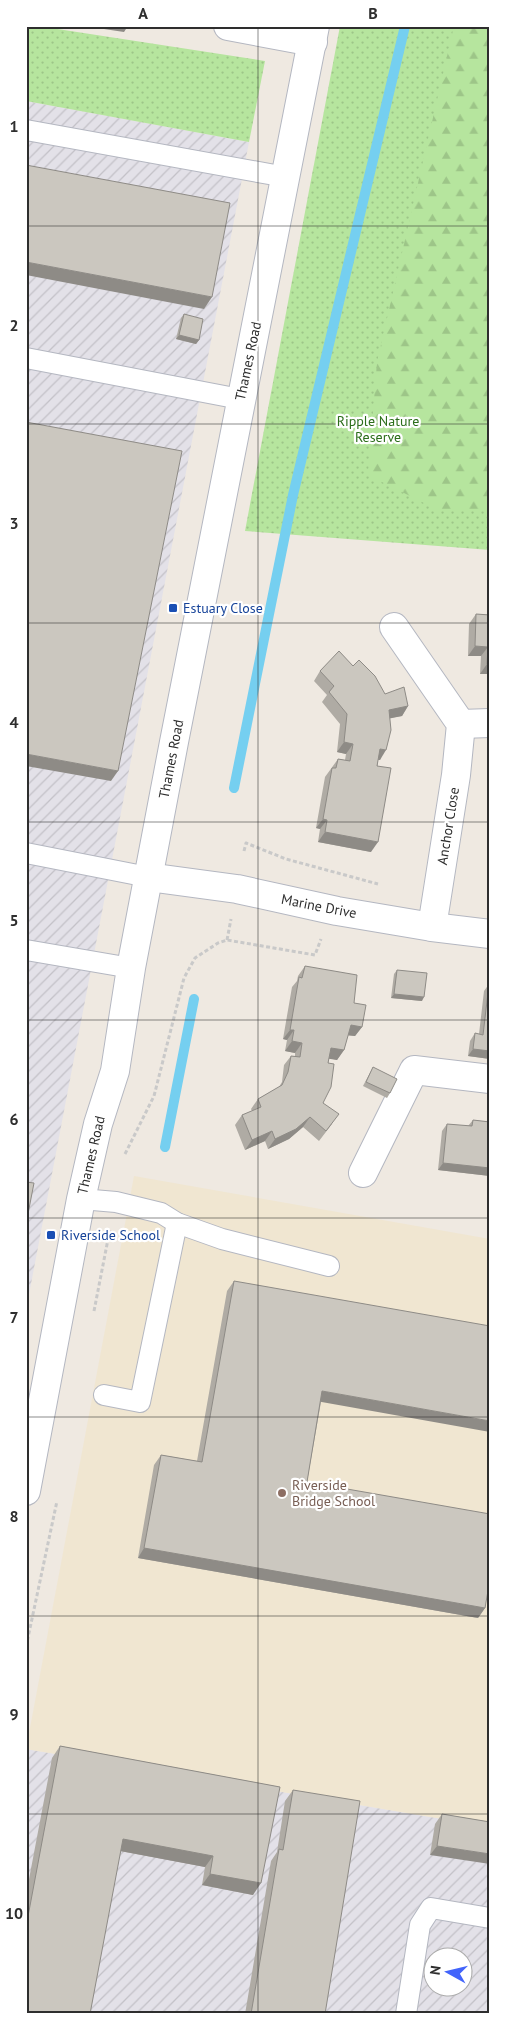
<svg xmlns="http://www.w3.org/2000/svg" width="516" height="2040" font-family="'PT Sans',sans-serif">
	<defs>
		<pattern id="industrial-furrows" width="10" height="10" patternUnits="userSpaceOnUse" patternTransform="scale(1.25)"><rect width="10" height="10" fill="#e3e1e8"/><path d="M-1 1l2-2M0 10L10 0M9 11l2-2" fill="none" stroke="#c3c1c7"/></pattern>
		<pattern id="grass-dots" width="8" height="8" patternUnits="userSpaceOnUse" patternTransform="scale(1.25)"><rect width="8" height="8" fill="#b6e59e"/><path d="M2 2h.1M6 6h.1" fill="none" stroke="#9dc588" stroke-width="1.8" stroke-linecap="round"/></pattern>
		<pattern id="forest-firs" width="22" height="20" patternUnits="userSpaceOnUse" patternTransform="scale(1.25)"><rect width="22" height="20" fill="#b6e59e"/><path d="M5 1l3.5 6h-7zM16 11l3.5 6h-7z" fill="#9dc588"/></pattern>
	</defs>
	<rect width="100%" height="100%" fill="#efe9e1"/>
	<!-- industrial -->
	<g fill="url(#industrial-furrows)" fill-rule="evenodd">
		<polygon points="26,101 249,142 26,1310"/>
		<path d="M26 1749 490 1827V2014H26ZM434 1958H464V1988H434Z"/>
	</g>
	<!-- education -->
	<polygon fill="#f0e6d1" points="134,1176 490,1239 490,1827 26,1749"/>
	<!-- grass -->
	<g fill="url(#grass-dots)">
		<polygon points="26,26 38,26 265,61 249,142 26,101"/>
		<polygon points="340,26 490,26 490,550 245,531"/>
	</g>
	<!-- forest -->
	<polygon fill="url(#forest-firs)" points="454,26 490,26 490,510 436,509 368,475 377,362"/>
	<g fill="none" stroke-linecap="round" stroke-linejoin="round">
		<!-- stream -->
		<g stroke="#75cff0" stroke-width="10">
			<polyline points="234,788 293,495 405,26"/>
			<polyline points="165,1147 194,999"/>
		</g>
		<defs>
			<g id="lane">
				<polyline points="26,130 286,177"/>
				<polyline points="26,358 240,399"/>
				<polyline points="26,853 148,877"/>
				<polyline points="26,950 131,968"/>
				<polyline points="81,1199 116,1202 161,1213 177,1223 222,1239 329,1266"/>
				<polyline points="104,1395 140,1402 177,1223"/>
				<polyline points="406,2014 420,1925 431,1908 490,1918"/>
			</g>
			<g id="street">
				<polyline points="228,26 313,42"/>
				<polyline points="394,627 461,724 456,775 432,927"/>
				<polyline points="461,724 490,723"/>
				<polyline points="148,877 237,889 337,911 432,927 490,934"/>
				<polyline points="363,1173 414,1070 490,1079"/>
				<polyline points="26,1491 81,1199 98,1124 115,1071 131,968 174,742 315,26"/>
			</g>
		</defs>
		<!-- lane casing -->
		<use href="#lane" stroke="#b4b7c1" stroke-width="22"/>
		<!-- street casing -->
		<use href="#street" stroke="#b4b7c1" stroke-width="30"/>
		<!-- path -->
		<g stroke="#c9c9c9" stroke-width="3" stroke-dasharray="4 2.5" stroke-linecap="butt">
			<polyline points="244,851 246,843 286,859 378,884"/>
			<polyline points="227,940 231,919"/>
			<polyline points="125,1154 154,1096 184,978 195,958 218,943 227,940 315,955 321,939"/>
			<polyline points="94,1311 110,1229"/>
			<polyline points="26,1647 57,1501"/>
		</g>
		<!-- lane -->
		<use href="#lane" stroke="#fff" stroke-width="20"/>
		<!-- street -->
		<use href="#street" stroke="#fff" stroke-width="28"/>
	</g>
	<!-- wall -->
	<g fill="#afaba4">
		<polygon points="184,314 199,340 196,344 176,339 181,318"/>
		<polygon points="476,614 490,615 490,674 480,674 481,656 468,656 469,624"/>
		<polygon points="353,666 385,694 408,706 402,716 390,718 380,760 378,760 371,852 318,842 320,829 316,828 325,777 338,759 345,760 346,754 337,752 340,724 322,702 327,695 314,681 320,671"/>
		<polygon points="305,966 354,1003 362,1027 355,1036 348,1035 344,1050 337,1060 329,1058 323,1103 332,1124 319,1141 303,1127 289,1139 268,1149 265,1141 245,1150 235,1125 242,1115 252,1111 251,1109 258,1099 279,1087 282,1082 284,1065 291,1056 295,1056 295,1053 285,1051 287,1040 283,1039 292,987 297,981 298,976"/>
		<polygon points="397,970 422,1001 391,998 394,974"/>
		<polygon points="489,984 490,1059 468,1056 470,1041 475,1033 479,1034 484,991"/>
		<polygon points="373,1067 390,1093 387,1098 363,1086"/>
		<polygon points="473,1120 489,1122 490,1120 490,1176 438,1170 442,1131 447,1124 468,1126"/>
		<polygon points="234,1281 321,1402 307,1482 485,1608 478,1618 138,1558 154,1465 161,1455 197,1461 227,1291"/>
		<polygon points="60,1746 280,1787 253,1895 202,1885 205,1867 120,1851 26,2014 26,1895 52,1758"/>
		<polygon points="293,1790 325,2014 245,2014 271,1861 277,1852 285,1801"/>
		<polygon points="442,1814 490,1822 430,1855 435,1824"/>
	</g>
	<!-- shaded-wall -->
	<g fill="#8e8b86">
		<polygon points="84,26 128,26 124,32"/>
		<polygon points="26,262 212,297 204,309 26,275"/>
		<polygon points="179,335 199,340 196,344 176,339"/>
		<polygon points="475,646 488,647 481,656 468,656"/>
		<polygon points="487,664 490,664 490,674 480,674"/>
		<polygon points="408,706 402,716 382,720 389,710"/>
		<polygon points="344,742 353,744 346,754 337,752"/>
		<polygon points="380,749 386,750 380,760 373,759"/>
		<polygon points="26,754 118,771 111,781 26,766"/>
		<polygon points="323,819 327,820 320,829 316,828"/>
		<polygon points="325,832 378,842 371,852 318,842"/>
		<polygon points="394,994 424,997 422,1001 391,998"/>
		<polygon points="351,1025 362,1027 355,1036 344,1035"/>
		<polygon points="290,1030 294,1030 287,1040 283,1039"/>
		<polygon points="292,1041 302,1043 295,1053 285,1051"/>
		<polygon points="331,1048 344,1050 337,1060 324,1058"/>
		<polygon points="473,1049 490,1051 490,1059 468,1056"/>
		<polygon points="310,1117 303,1127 289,1139 268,1149 275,1139"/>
		<polygon points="272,1131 265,1141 245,1150 252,1140"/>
		<polygon points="443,1163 490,1168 490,1176 438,1170"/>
		<polygon points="322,1391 490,1421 490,1432 316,1401"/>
		<polygon points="144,1548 485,1608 478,1618 138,1558"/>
		<polygon points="123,1839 213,1856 205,1867 115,1850"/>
		<polygon points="437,1846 490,1854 490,1864 430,1855"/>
		<polygon points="210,1874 261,1883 253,1895 202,1885"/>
	</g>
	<!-- building -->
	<g fill="#cbc7bf" stroke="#8e8b86">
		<polygon points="26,165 230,203 212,297 26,262"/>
		<polygon points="184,314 203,319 199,340 179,335"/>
		<polygon points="26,422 182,451 118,771 26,754"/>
		<polygon points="476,614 490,615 490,664 487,664 488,647 475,646"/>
		<polygon points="339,651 353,666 359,660 375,676 385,694 404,687 408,706 389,710 391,730 386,750 380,749 377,766 391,768 378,842 325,832 327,820 323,819 332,768 336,768 338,759 350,761 353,744 344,742 347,714 329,692 334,686 320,671"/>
		<polygon points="305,966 357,975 354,1003 366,1005 362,1027 351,1025 344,1050 331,1048 328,1063 334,1064 331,1087 323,1103 339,1114 326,1131 310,1117 296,1129 275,1139 272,1131 252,1140 242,1115 261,1107 258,1099 282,1085 288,1072 291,1056 300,1057 302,1043 292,1041 294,1030 290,1030 299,977 302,978"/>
		<polygon points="397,970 427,973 424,997 394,994"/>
		<polygon points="489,984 490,1051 473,1049 475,1033 483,1035"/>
		<polygon points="373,1067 397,1079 390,1093 366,1082"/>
		<polygon points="473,1120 490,1122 490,1168 443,1163 447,1124 472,1126"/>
		<polygon points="26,1182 34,1183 26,1224"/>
		<polygon points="234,1281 490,1326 490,1421 322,1391 307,1482 490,1514 490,1579 485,1608 144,1548 161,1455 202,1462"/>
		<polygon points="60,1746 280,1787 261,1883 210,1874 213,1856 123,1839 90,2014 26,2014 26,1927"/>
		<polygon points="293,1790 360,1801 325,2014 251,2014 279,1849 283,1850"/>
		<polygon points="442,1814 490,1822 490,1854 437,1846"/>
	</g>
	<!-- grid -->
	<path fill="none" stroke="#2e2e2e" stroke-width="1" stroke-opacity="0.55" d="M258 26V2014M26 226H490M26 424H490M26 623H490M26 822H490M26 1020H490M26 1218H490M26 1417H490M26 1616H490M26 1814H490"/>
	<!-- markers -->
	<g fill="#1a4fb4" stroke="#fff" stroke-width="2">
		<rect x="168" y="603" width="10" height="10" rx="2.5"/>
		<rect x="46" y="1230" width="10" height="10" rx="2.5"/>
	</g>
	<circle fill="#8d6e63" stroke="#fff" stroke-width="2" cx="282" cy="1493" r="5"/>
	<g text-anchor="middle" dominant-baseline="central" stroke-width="4.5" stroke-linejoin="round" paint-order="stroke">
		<!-- street labels -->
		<g font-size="14" fill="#2e2e2e" stroke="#fff">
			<text transform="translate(248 361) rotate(-78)">Thames Road</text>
			<text transform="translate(171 759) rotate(-79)">Thames Road</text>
			<text transform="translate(448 826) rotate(-81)">Anchor Close</text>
			<text transform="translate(319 906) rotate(11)">Marine Drive</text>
			<text transform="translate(91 1155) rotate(-77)">Thames Road</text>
		</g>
		<!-- park labels -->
		<g font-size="14" fill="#2c6e1b" stroke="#fff">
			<text x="378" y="421">Ripple Nature<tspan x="378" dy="16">Reserve</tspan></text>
		</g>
		<!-- transit labels -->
		<g font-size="14" fill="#164399" stroke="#fff" text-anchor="start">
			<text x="183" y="608">Estuary Close</text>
			<text x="61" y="1235">Riverside School</text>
		</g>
		<!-- education labels -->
		<g font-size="14" fill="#785e54" stroke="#fff" text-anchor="start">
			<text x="292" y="1485">Riverside<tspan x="292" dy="16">Bridge School</tspan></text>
		</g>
	</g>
	<!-- border -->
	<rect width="516" height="2040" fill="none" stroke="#ffffff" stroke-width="55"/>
	<!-- north arrow -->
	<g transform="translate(448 1972) rotate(278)"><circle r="24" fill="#ffffff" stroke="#ababab"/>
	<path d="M0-4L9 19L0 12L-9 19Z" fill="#4264fb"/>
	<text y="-8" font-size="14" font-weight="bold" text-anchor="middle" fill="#2e2e2e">N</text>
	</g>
	<rect x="28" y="28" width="460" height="1984" fill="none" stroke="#2e2e2e" stroke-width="2"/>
	<g font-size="16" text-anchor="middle" font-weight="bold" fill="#2e2e2e">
		<text x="143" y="19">A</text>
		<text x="373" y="19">B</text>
		<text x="14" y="132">1</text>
		<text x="14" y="331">2</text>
		<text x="14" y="529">3</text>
		<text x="14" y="728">4</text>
		<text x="14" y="926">5</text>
		<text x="14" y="1125">6</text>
		<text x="14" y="1323">7</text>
		<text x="14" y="1522">8</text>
		<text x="14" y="1720">9</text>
		<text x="14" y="1919">10</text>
	</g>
</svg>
